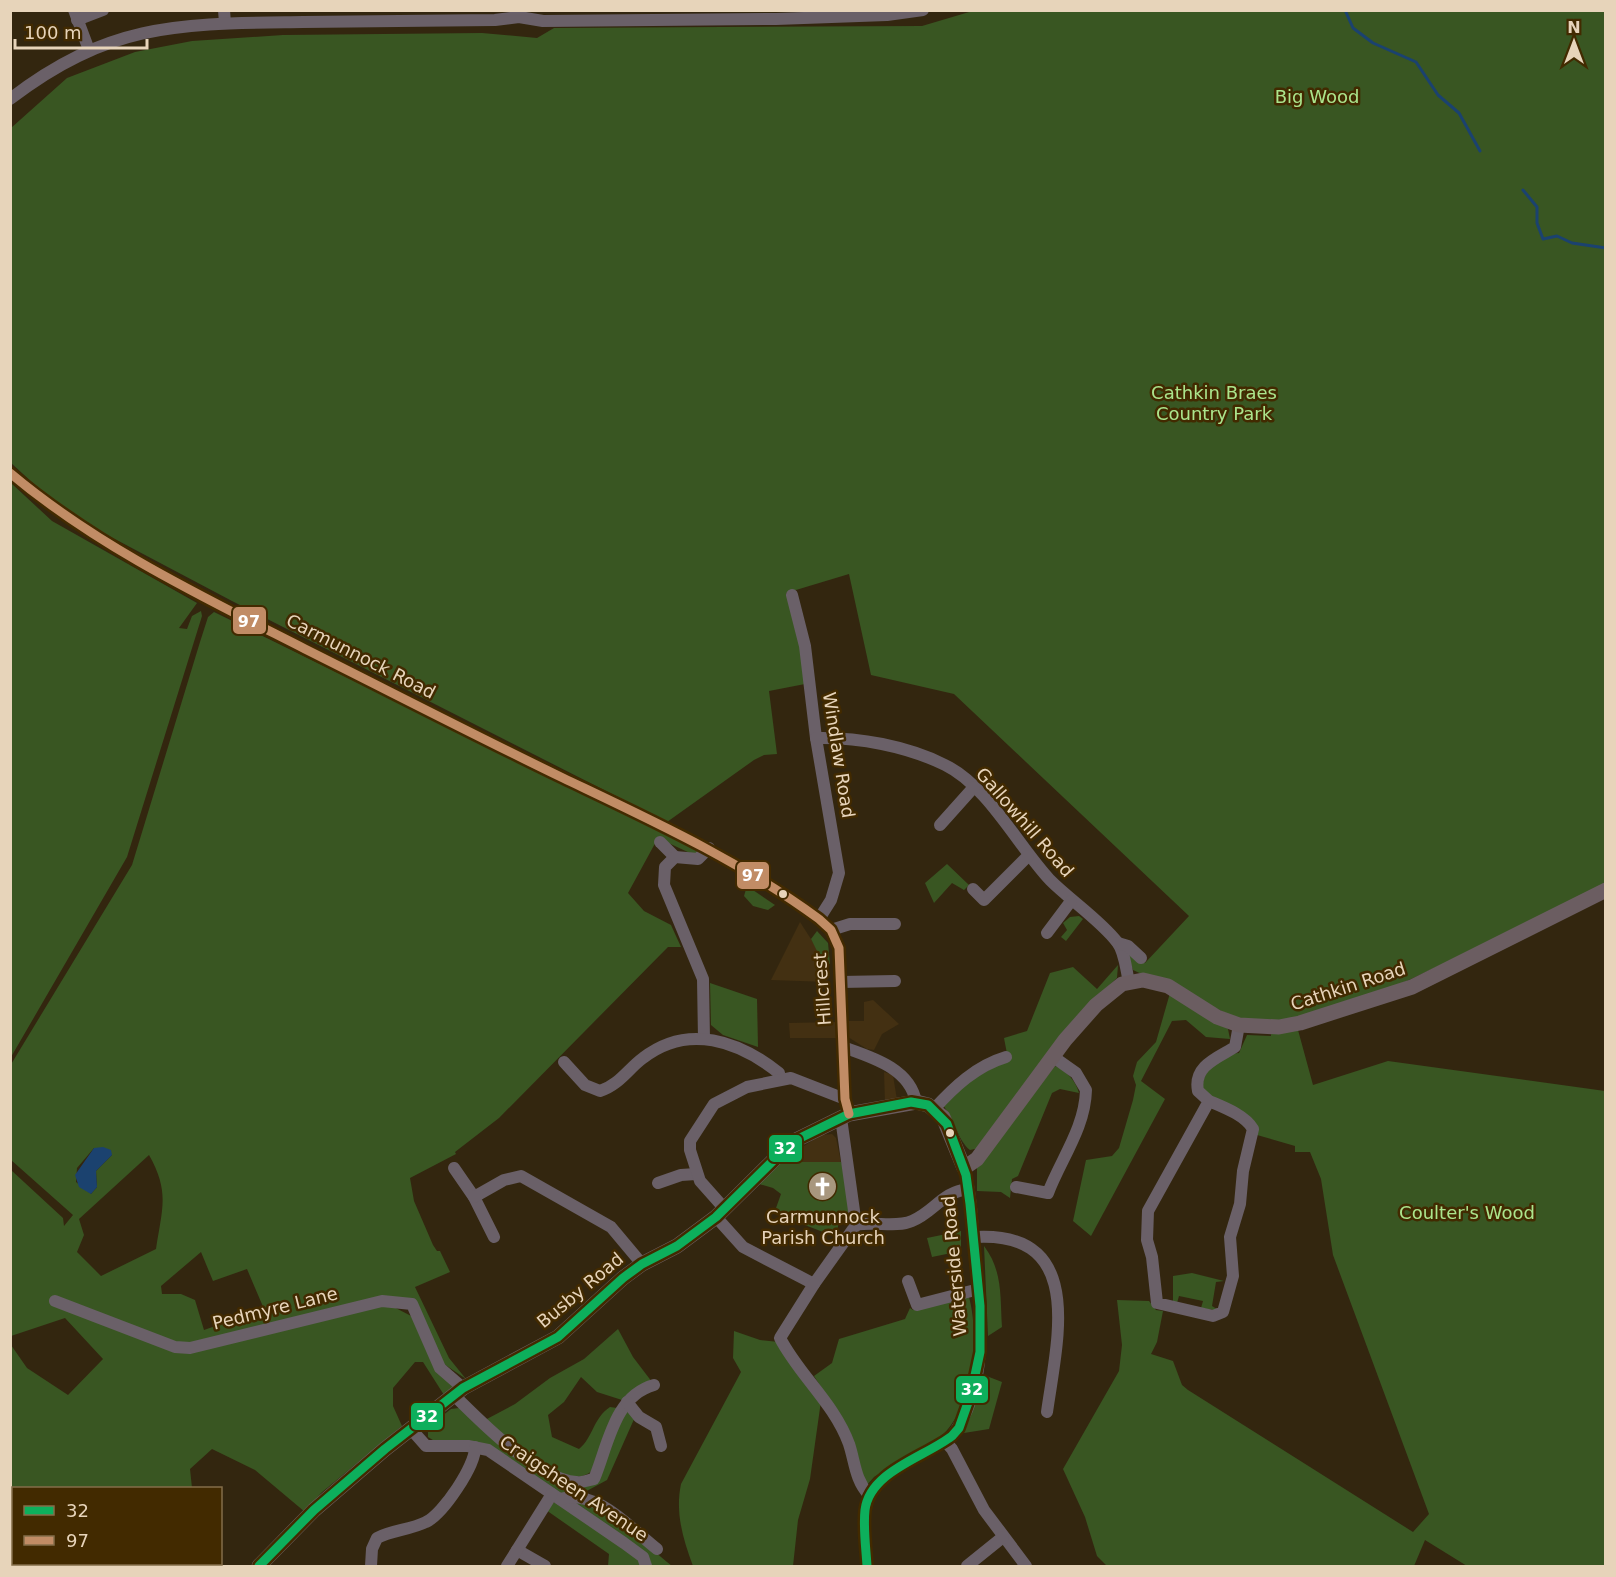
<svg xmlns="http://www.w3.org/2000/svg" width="1616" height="1577" font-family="'DejaVu Sans',sans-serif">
	<rect width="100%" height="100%" fill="#33260f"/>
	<!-- built -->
	<g fill="#433012">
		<polygon points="800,922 818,950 828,982 771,980"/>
		<polygon points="873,1000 899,1024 882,1034 874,1050 867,1049 848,1037 848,1021 864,1021 864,1002"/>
		<polygon points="835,1022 836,1038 790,1038 789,1023"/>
		<polygon points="884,1072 893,1075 897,1100 885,1104"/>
		<polygon points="832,1134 836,1138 841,1162 791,1162 787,1157 821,1135"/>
	</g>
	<!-- green -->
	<g fill="#395622" fill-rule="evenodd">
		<path d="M976 10 1605 11V885C1562 906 1518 928 1474 949 1406 981 1317 1030 1241 1020L1133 970 1126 951 1145 963 1189 916 954 694 871 675 849 574 786 593 799 637 805 684 769 691 777 754 764 755 754 760 667 822 232 601 94 528 57 505 11 463V128L67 78 135 52 192 41 283 35 482 33 537 38 554 28 922 26Z"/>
		<polygon points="11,483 52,521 197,603 179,628 187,629 192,616 201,611 202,616 127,857 11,1057"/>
		<path d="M214 612 699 850 694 855 658 838 628 893 644 911 671 925 681 947H668L499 1118 455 1152 456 1154 410 1178 414 1201 433 1245 437 1251H440L450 1272 415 1287 449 1358 466 1379 441 1362 417 1305 388 1304 415 1318 455 1387 444 1395 423 1362H415L393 1388V1406L402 1426 321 1493 305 1512 255 1470 212 1449 190 1469 192 1488H14V1564H151L148 1566H11V1345L27 1368 68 1395 103 1359 65 1318 11 1336V1170L63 1218 64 1226 73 1215 11 1160 10 1066 132 865 200 642 208 617ZM94 1148 112 1155 96 1171 97 1187 91 1194 76 1182 77 1168ZM149 1155C170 1192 162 1209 156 1249L101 1276 77 1252 84 1235 79 1219ZM201 1252 213 1281 247 1269 264 1309 204 1330 195 1300 181 1294H162L161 1286Z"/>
		<polygon points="947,864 969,885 964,890 952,883 934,903 925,883"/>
		<polygon points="747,886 775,905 768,910 753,906 744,896"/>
		<polygon points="1079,916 1083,919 1066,941 1061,937 1067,930 1063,923 1070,917"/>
		<polygon points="817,931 828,943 830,964 823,963 811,939"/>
		<path d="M1118 965 1117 978 1100 994 979 1148 970 1150C958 1141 954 1118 942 1104L957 1088 1008 1059 1004 1038 1027 1031 1050 973 1073 967 1097 989Z"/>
		<polygon points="710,983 757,999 758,1047 723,1035 711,1025"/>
		<polygon points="1170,993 1228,1029 1230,1039 1206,1037 1186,1020 1172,1021 1141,1081 1165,1099 1091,1236 1073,1221 1086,1160 1112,1156 1119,1148 1133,1100 1136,1085 1133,1076 1137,1062 1156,1042"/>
		<path d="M1298 1030 1313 1085 1388 1061 1605 1091V1566H1467L1425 1540 1414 1566H1107L1097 1556 1085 1517 1063 1469 1119 1371 1122 1345 1117 1300 1149 1301 1156 1310 1163 1311 1157 1342 1151 1354 1173 1361 1182 1385 1188 1390 1413 1532 1429 1514 1333 1255 1321 1179 1310 1152H1295V1146L1257 1135 1203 1090C1200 1072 1222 1053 1239 1053L1247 1035 1271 1036V1032Z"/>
		<path d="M1055 1066C1066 1070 1076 1081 1079 1093L1060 1089 1052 1093 1018 1176 1012 1179 1010 1198 1001 1192 977 1191V1167Z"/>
		<polygon points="787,1157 791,1162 841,1162 846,1172 849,1218 840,1216 836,1237 779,1215 776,1208 781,1194 773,1188 759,1184"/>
		<polygon points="961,1231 961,1251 932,1257 927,1238"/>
		<path d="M984 1246C1003 1271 1000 1297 1002 1327L988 1336Z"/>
		<polygon points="1192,1273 1224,1281 1216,1282 1212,1306 1220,1311 1201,1308 1203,1301 1179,1296 1177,1303 1173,1302 1173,1276"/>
		<path d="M969 1297C980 1338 974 1411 938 1439 919 1454 895 1464 874 1477L867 1485 836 1410 814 1376 832 1363 839 1339 905 1319 910 1308 913 1310Z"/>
		<path d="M618 1329 633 1357 652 1382 622 1400 597 1392 581 1377 564 1402 548 1415 552 1437 579 1449C593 1438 593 1418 610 1407L617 1408 592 1471C564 1495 506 1437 485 1420L515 1404 550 1378 584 1359Z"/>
		<path d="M734 1331 760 1340 779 1342 821 1401 810 1479 798 1520 793 1566H693C683 1539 675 1513 681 1484L741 1372 733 1358Z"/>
		<polygon points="984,1375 1002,1382 989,1429 964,1433"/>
		<polygon points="459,1408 561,1483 601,1473 624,1411 630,1411 635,1417 607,1480 583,1493 559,1493 495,1449 436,1442 428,1437 428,1427 451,1409"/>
		<polygon points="554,1502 641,1558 641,1566 608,1566 609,1554 546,1510"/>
		<path d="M573 1502C612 1509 642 1542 672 1566H648Z"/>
	</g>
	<!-- water -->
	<polygon fill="#1b426f" points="103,1147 111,1150 112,1155 96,1171 97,1187 91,1194 79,1187 75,1175 94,1148"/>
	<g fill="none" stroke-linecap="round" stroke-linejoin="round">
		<!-- stream -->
		<g stroke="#1b426f" stroke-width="3">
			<polyline points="1345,10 1353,28 1373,43 1416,62 1438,95 1459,113 1480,151"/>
			<polyline points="1523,190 1537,207 1537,223 1543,239 1557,236 1572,243 1606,248"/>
		</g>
		<!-- minor -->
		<g stroke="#6a6068" stroke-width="12">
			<polyline points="74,10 89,50"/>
			<polyline points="224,10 225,23"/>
			<polyline points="77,20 103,10"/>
			<path d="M10 99C112 21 182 24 303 22 367 21 431 21 495 20L519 17 543 21 776 19 887 15 923 10"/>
			<path d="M10 473C98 547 203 597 305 649 391 692 476 736 563 778 651 820 739 860 819 919L831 930 839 948 845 1099 849 1114"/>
			<polyline points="792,595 805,646 816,738 839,873 831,900 819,919"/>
			<path d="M816 738C858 737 907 746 945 765 988 786 1018 846 1050 880 1070 900 1101 921 1117 942 1125 952 1126 970 1129 982"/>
			<polyline points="940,825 974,787"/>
			<polyline points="660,842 675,857"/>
			<polyline points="973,889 984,900 1028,856"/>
			<polyline points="831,930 850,924 895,924"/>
			<polyline points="1047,933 1071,901"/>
			<polyline points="1118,943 1128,946 1141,958"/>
			<polyline points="841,982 895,981"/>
			<polyline points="704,1039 703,979 664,885 665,867 675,857 698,859 709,848"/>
			<path d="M843 1047C871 1057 910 1068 916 1102"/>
			<path d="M564 1062 585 1085 600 1091C619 1085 628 1069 643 1058 688 1023 739 1041 779 1073"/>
			<path d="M1209 1101C1223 1107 1245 1115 1253 1129L1243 1171 1240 1204 1230 1237 1233 1276 1223 1312 1213 1316 1157 1303 1152 1257 1147 1240 1148 1211 1209 1101 1198 1091C1193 1066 1217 1058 1235 1047L1239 1025"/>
			<path d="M934 1109C954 1087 976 1066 1006 1057"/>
			<polyline points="454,1168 474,1197 494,1237"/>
			<polyline points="658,1183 681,1175 696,1174"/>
			<path d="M1016 1187 1048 1193C1061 1159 1085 1128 1086 1090L1076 1073 1052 1056"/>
			<polyline points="474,1197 504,1180 521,1176 611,1227 642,1264"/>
			<polyline points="724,1208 700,1181 690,1150 690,1141 714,1104 747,1087 791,1078 845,1099"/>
			<polyline points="716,1217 743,1247 814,1284 856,1225 841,1118"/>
			<path d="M856 1225C874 1221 896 1228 912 1221 934 1212 942 1192 968 1189"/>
			<path d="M974 1237C1087 1230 1057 1340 1047 1412"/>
			<polyline points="908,1281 917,1305 979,1289"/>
			<path d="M814 1284 780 1338C799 1375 834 1403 849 1444 855 1462 855 1480 869 1495"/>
			<polyline points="55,1301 175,1347 190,1348 382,1301 412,1304 440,1368 463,1388"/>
			<path d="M453 1394C480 1421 537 1479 576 1482 581 1483 588 1480 594 1479 608 1446 614 1396 654 1385"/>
			<polyline points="627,1402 639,1417 656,1427 661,1446"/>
			<polyline points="411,1429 426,1446 468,1446 488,1450 624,1543 643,1557 646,1566"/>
			<polyline points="945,1441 952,1449 984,1510 1026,1566"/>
			<path d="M560 1499C597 1488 631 1529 657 1549"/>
			<polyline points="517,1550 545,1566"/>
			<path d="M371 1566 372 1549 377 1538C392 1530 410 1530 426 1522 443 1514 476 1465 475 1447"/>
			<polyline points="507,1566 552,1494"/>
			<path d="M867 1566C866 1548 863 1528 865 1510 870 1471 925 1457 952 1436 992 1383 980 1307 974 1245 972 1220 971 1192 964 1168"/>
			<polyline points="967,1566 1003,1537"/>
		</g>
		<!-- major -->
		<polyline stroke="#6b5d61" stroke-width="15" points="259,1566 314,1510 385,1449 463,1388 558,1337 623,1278 642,1264 677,1246 716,1217 792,1142 849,1114 916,1102 928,1105 943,1117 964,1168 977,1159 1065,1040 1096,1005 1122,984 1143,980 1168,986 1217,1017 1239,1025 1279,1027 1300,1023 1412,987 1606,890"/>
		<defs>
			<path id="bus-1" d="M259 1566 314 1510 385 1449 463 1388 558 1337 623 1278 642 1264 677 1246 716 1217 792 1142 849 1114 911 1102 928 1105 947 1124 966 1175 970 1204 980 1306V1352L971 1394 959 1428 952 1436C925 1457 870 1471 865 1510 863 1528 866 1548 867 1566"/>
			<path id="bus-2" d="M10 473C98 547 203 597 305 649 391 692 476 736 563 778 651 820 739 860 819 919L831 930 839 948 845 1099 849 1114"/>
		</defs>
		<!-- bus-1 casing -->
		<use href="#bus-1" stroke="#422a00" stroke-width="14"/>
		<!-- bus-2 casing -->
		<use href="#bus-2" stroke="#422a00" stroke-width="14"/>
		<!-- bus-1 -->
		<use href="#bus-1" stroke="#0daf5c" stroke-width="9"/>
		<!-- bus-2 -->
		<use href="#bus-2" stroke="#c18c65" stroke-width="9"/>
	</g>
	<!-- icons -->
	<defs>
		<symbol id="church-disc" viewBox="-11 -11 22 22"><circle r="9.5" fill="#a8977e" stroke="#422a00"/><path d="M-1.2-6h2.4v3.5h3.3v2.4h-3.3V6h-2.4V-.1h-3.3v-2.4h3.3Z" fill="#fff"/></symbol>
	</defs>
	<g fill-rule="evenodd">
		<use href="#church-disc" x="806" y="1170" width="33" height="33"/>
	</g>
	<!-- markers -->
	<g fill="#e7d4ba" stroke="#422a00" stroke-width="2">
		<circle cx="783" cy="894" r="5"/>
		<circle cx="950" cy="1133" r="5"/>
	</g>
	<g text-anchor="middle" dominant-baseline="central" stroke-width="5" stroke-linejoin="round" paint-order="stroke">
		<!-- park labels -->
		<g font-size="18" fill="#abe58c" stroke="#422a00">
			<text x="1317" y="96">Big Wood</text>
			<text x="1214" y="392">Cathkin Braes<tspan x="1214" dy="21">Country Park</tspan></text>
			<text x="1467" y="1212">Coulter's Wood</text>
		</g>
		<!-- street labels -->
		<g font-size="18" fill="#e7d4ba" stroke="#422a00">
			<text transform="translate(361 656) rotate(27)">Carmunnock Road</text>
			<text transform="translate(839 755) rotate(81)">Windlaw Road</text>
			<text transform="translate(1025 822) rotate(49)">Gallowhill Road</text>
			<text transform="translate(1348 986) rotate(-18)">Cathkin Road</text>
			<text transform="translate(822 989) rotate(-94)">Hillcrest</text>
			<text transform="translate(954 1266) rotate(-95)">Waterside Road</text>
			<text transform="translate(580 1290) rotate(-40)">Busby Road</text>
			<text transform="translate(275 1308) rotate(-14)">Pedmyre Lane</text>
			<text transform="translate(574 1488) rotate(34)">Craigsheen Avenue</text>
		</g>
		<!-- poi labels -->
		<g font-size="18" fill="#e7d4ba" stroke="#422a00">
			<text x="823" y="1216">Carmunnock<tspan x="823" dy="21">Parish Church</tspan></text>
		</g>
	</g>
	<g stroke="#422a00" stroke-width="2">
		<rect x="232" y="606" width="35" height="29" rx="6" fill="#c18c65"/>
		<rect x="736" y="861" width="34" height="29" rx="6" fill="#c18c65"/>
		<rect x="768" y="1134" width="35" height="29" rx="6" fill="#0daf5c"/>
		<rect x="955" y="1375" width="34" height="29" rx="6" fill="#0daf5c"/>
		<rect x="410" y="1402" width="34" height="29" rx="6" fill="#0daf5c"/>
	</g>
	<g font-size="16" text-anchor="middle" font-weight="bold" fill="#fff">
		<text x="249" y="627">97</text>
		<text x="753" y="881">97</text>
		<text x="785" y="1154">32</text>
		<text x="972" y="1395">32</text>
		<text x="427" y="1422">32</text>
	</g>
	<!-- border -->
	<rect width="1616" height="1577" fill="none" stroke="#e7d4ba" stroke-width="24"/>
	<!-- legend -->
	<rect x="12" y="1487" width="210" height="78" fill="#422a00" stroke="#846e4a" stroke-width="1.5"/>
	<rect x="24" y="1506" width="30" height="9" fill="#0daf5c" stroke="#846e4a" stroke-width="1.5"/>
	<text x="66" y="1517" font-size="18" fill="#e7d4ba">32</text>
	<rect x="24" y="1536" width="30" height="9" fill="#c18c65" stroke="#846e4a" stroke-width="1.5"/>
	<text x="66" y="1547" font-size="18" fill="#e7d4ba">97</text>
	<!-- north arrow -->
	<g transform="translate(1574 42)" stroke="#422a00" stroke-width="4.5" paint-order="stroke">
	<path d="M0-4.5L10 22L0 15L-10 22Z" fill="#e7d4ba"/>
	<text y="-9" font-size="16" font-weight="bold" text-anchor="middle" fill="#e7d4ba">N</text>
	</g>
	<!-- scale -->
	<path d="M15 39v9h132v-9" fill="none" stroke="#e7d4ba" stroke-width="3"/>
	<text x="24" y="39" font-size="18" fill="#e7d4ba" stroke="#422a00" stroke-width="4.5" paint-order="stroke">100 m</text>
</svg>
